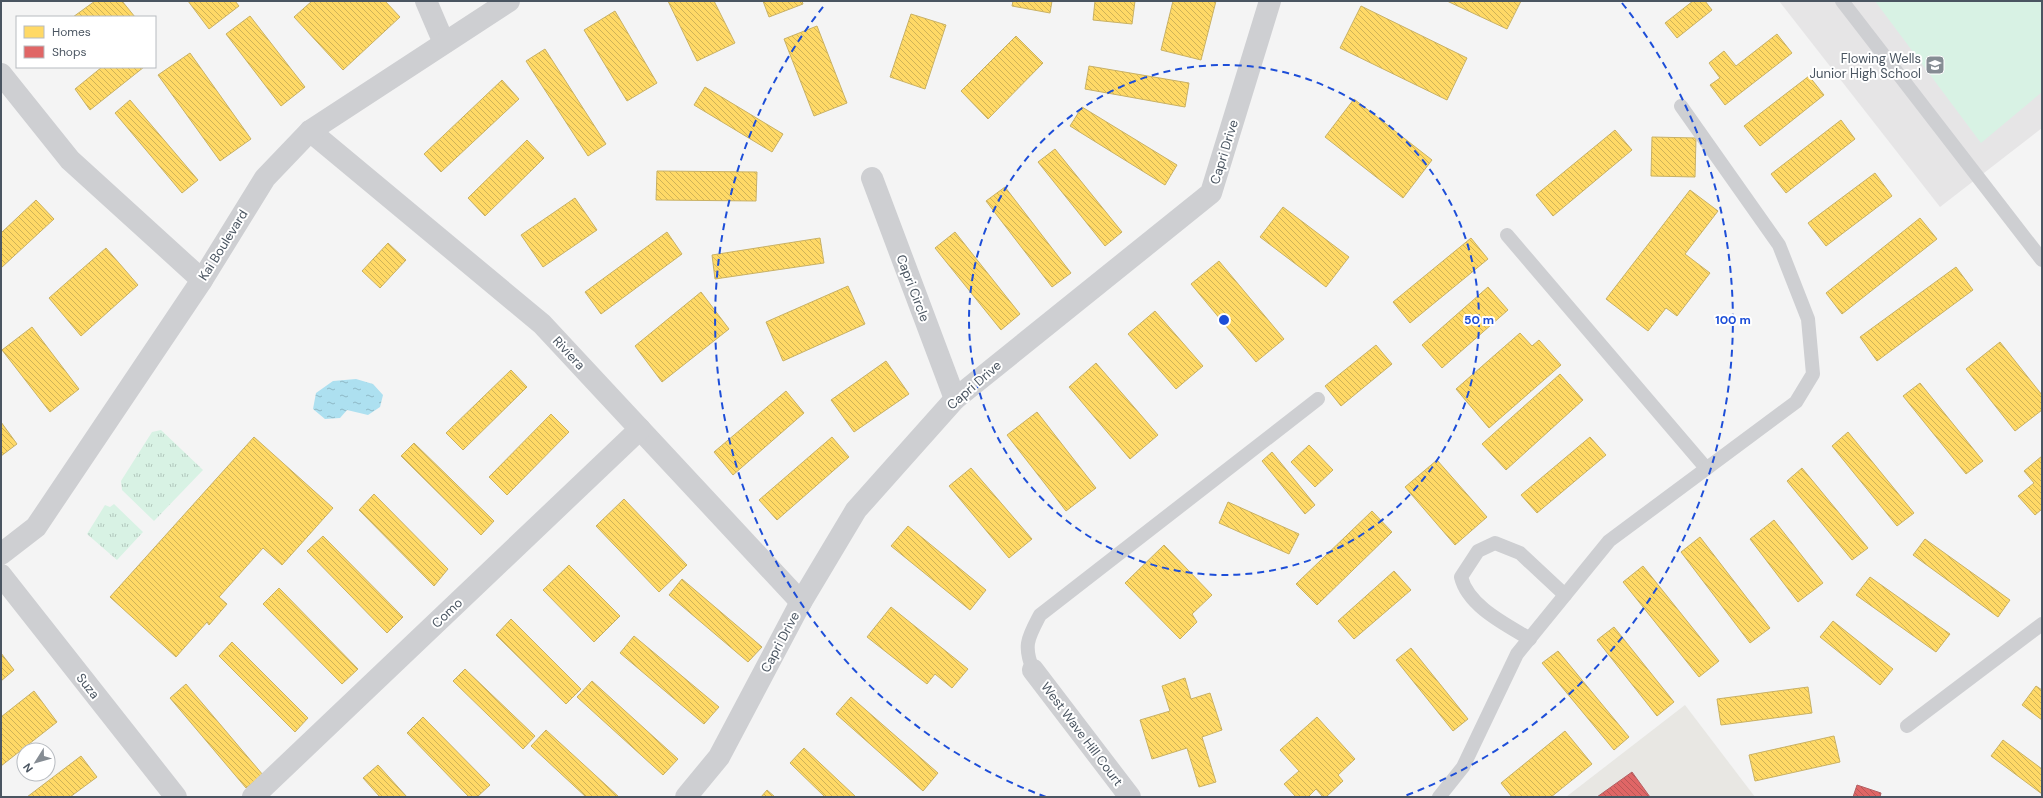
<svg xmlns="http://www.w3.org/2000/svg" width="2043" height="798" font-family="'DM Sans',sans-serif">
	<defs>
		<pattern id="grass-tufts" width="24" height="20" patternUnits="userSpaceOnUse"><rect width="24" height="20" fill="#d8f2e4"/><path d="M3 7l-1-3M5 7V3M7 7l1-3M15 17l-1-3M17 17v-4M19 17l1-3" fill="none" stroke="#b1c7bc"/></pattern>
		<pattern id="water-ripples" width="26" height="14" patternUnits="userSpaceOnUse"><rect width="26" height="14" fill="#ade0f0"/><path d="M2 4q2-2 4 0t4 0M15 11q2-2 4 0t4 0" fill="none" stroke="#8fb8c6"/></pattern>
		<pattern id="homes-back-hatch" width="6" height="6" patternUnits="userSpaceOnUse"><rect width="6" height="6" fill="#ffd966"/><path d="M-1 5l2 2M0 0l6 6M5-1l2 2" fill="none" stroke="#d0b357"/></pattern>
		<pattern id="shops-back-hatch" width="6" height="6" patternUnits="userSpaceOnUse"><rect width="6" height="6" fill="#e06666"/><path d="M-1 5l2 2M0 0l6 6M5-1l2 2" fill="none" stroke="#b85757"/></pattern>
	</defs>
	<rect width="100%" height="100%" fill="#f4f4f4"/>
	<!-- commercial -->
	<polygon fill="#e8e7e3" points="1685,705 1755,797 1566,797"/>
	<!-- education -->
	<polygon fill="#e6e5e6" points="1779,1 2042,1 2042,128 1940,207"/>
	<!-- grass -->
	<g fill="url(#grass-tufts)">
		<polygon points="161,430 203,470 154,521 122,490 121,481 152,432"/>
		<polygon points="114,504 143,532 117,560 87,534 105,505 110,507"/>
	</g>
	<!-- park -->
	<polygon fill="#d8f2e4" points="1875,1 2042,1 2042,92 1981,143"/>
	<!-- water -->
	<polygon fill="url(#water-ripples)" points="356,379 373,384 383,395 380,407 368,415 347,410 340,418 325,419 313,409 316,393 333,381"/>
	<!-- homes -->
	<g fill="url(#homes-back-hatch)" stroke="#c9b164">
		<polygon points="95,1 122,1 135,17 73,17"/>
		<polygon points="188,1 235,1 239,6 209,29"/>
		<polygon points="312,1 385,1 400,17 343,70 294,17"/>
		<polygon points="668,1 714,1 735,43 697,61"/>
		<polygon points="763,1 802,1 803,4 769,17"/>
		<polygon points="1013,1 1052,1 1050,13 1012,6"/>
		<polygon points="1095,1 1135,1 1132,24 1093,20"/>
		<polygon points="1173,1 1216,1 1201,60 1161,50"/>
		<polygon points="1447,1 1521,1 1507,29"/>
		<polygon points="1693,1 1705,1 1712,10 1677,38 1665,23"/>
		<polygon points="1361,6 1467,58 1447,100 1340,48"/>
		<polygon points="615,11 657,83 627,101 584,30"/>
		<polygon points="911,14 946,25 925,89 890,77"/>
		<polygon points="250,16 305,87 281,106 226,34"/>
		<polygon points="817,26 847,103 814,116 784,39"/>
		<polygon points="1777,34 1792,53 1725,105 1710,85 1720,78 1709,63 1724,51 1736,66"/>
		<polygon points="1016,36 1043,63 988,119 961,91"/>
		<polygon points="545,49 606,144 588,156 526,61"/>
		<polygon points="190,53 251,139 220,161 158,75"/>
		<polygon points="1089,66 1189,83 1185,107 1085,89"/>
		<polygon points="102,67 144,67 90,110 75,89"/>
		<polygon points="1809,76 1824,95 1760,146 1744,126"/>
		<polygon points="502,80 519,99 441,172 424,154"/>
		<polygon points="705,87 783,134 772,152 694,105"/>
		<polygon points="1354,99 1432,160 1403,198 1325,137"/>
		<polygon points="130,100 198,180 182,193 115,113"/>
		<polygon points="1082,107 1177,165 1165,185 1070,126"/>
		<polygon points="1841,120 1855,139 1786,193 1771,174"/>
		<polygon points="1615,130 1632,150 1553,216 1536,195"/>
		<polygon points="1652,137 1696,138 1695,177 1651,176"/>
		<polygon points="527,140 544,158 485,216 468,198"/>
		<polygon points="1055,149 1122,232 1105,246 1038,162"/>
		<polygon points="657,171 757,172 756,201 656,200"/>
		<polygon points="1875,173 1892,196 1826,246 1808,223"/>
		<polygon points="1005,187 1071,273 1052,287 986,201"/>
		<polygon points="1690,190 1718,211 1685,254 1710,273 1677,316 1666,308 1648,331 1606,299"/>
		<polygon points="575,198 597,230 543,267 521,235"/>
		<polygon points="36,200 54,219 1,268 1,233"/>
		<polygon points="1283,207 1349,257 1326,287 1260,237"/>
		<polygon points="1920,218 1937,239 1842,314 1826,293"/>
		<polygon points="667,232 682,254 601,314 585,292"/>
		<polygon points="955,232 1020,314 1001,330 935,248"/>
		<polygon points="820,238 824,263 715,279 712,255"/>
		<polygon points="1471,238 1488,259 1410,323 1393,302"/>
		<polygon points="388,243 406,260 380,288 362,271"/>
		<polygon points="106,248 138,285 81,336 49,298"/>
		<polygon points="1219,261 1284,339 1256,362 1191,284"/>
		<polygon points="1956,267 1973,290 1877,361 1860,337"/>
		<polygon points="848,286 865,324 783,361 766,322"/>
		<polygon points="1488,287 1508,310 1442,368 1422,345"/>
		<polygon points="701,292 729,329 662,382 635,346"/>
		<polygon points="1155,311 1203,366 1176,389 1128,334"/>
		<polygon points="32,327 79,389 50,412 2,350"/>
		<polygon points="1520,333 1532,346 1539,340 1561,365 1489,428 1456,389"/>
		<polygon points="2000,342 2042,395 2042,410 2015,431 1966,369"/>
		<polygon points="1376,345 1392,364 1341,406 1325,386"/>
		<polygon points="886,361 909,394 854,432 831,400"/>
		<polygon points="1096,363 1158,435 1130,459 1069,387"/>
		<polygon points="511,370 527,387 463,450 446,433"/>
		<polygon points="1560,374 1583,400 1506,470 1482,444"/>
		<polygon points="1920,383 1983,461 1966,474 1903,396"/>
		<polygon points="786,391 804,413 733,475 714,452"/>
		<polygon points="1037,412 1096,488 1066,511 1007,435"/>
		<polygon points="551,414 569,432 507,495 489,477"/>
		<polygon points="1,422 17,444 1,456"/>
		<polygon points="1848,432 1914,513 1897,526 1832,446"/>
		<polygon points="254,437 333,508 282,565 263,548 219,597 227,604 209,625 207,622 176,657 110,597"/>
		<polygon points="832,437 849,457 777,520 759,500"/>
		<polygon points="1590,437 1606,455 1537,513 1521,495"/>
		<polygon points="414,443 494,521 481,535 401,456"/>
		<polygon points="1309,445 1333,470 1315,487 1291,462"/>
		<polygon points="1272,452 1315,505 1305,514 1262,461"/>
		<polygon points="2042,456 2042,509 2035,515 2018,496 2034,483 2024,471"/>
		<polygon points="1437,460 1487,517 1455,545 1405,487"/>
		<polygon points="971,468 1032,539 1009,558 949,486"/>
		<polygon points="1802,468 1868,548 1852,560 1787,481"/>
		<polygon points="374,494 448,569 434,586 359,510"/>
		<polygon points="624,499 687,565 659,592 596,526"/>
		<polygon points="1228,502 1299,534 1289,554 1219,523"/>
		<polygon points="1372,511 1392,532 1317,605 1296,584"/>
		<polygon points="1774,520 1823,583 1798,602 1750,539"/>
		<polygon points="908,526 986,590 970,610 891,546"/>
		<polygon points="323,536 403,617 387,633 307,551"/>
		<polygon points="1700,537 1770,628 1750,643 1681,552"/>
		<polygon points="1925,539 2010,600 1998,617 1913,555"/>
		<polygon points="1164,545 1212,595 1192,614 1197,622 1180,639 1125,583"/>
		<polygon points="569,565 620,616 594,642 543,590"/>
		<polygon points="1643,566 1719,661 1699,677 1623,582"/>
		<polygon points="1394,571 1411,590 1354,639 1338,621"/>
		<polygon points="1870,577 1950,634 1936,652 1856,595"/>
		<polygon points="682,579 762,647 748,662 669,595"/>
		<polygon points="279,588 358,669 342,684 263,604"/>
		<polygon points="891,607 968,669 952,688 935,674 927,684 867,637"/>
		<polygon points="511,619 581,689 566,704 496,635"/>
		<polygon points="1833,621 1893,669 1880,685 1820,637"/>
		<polygon points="1614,627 1674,702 1657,716 1597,640"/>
		<polygon points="634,636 719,707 704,724 620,653"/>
		<polygon points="232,642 308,718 295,732 219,656"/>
		<polygon points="1411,648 1468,719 1453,731 1396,660"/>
		<polygon points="1558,651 1629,737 1614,750 1542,663"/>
		<polygon points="1,653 14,670 1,681"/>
		<polygon points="465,669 535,736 523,749 453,681"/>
		<polygon points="1185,678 1191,699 1210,693 1222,730 1202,737 1216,782 1199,787 1187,748 1152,759 1140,720 1170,711 1162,686"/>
		<polygon points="592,681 678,759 663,775 577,697"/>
		<polygon points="186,684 263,775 246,788 170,698"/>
		<polygon points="2036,686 2042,690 2042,720 2022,705"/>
		<polygon points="1808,687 1812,713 1721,725 1717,699"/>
		<polygon points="34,691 57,722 1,766 1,717"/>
		<polygon points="851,697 938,773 923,791 836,714"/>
		<polygon points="423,717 490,785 477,797 469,797 407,733"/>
		<polygon points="1317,717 1355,759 1338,775 1343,781 1326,797 1323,797 1316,789 1308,797 1296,797 1284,784 1299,771 1280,750"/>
		<polygon points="546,730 619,797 586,797 531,746"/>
		<polygon points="1565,731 1592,764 1551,797 1512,797 1501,783"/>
		<polygon points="1834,736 1840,762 1755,781 1749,755"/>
		<polygon points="2003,740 2042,769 2042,794 1991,756"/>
		<polygon points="804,748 856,797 825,797 790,763"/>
		<polygon points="81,756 97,777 70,797 27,797"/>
		<polygon points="378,765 407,797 380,797 363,778"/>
		<polygon points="767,790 775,797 761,797"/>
	</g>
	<!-- shops -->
	<g fill="url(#shops-back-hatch)" stroke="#b36164">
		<polygon points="1632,772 1650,797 1597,797"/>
		<polygon points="1857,785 1881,793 1880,797 1853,797"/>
	</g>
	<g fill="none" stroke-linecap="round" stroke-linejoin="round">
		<!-- service -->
		<g stroke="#cecfd2" stroke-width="14">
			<polyline points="1842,1 2042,260"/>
			<polyline points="1507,235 1706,468"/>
			<path d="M1530 639C1505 624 1468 606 1461 577L1478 551 1495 543 1520 553 1565 595"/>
			<path d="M1033 670C1023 645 1028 638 1040 615L1318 399"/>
			<polyline points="1907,726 2042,624"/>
			<polyline points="1439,797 1463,767 1517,654 1609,541 1796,402 1813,374 1808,319 1779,245 1681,106"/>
		</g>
		<!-- minor -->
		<g stroke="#cecfd2" stroke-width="22">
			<polyline points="426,1 444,43"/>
			<polyline points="1,74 70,160 202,280"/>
			<polyline points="310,131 542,324 801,602"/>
			<polyline points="872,178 955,399"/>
			<polyline points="1,554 36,527 202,280 265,178 310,131 509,1"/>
			<polyline points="1,575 176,797"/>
			<polyline points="1033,670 1130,797"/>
			<polyline points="253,797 640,429"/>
			<polyline points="686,797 719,757 801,602 856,510 955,399 1211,193 1270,1"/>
		</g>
	</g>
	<!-- distance rings -->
	<g fill="none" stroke="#1d4ed8" stroke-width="2" stroke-dasharray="7 5">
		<circle cx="1224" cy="320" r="255"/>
		<path d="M1046 797A509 509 0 0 1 826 3M1622 3A509 509 0 0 1 1402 797"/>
	</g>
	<!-- icons -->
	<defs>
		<symbol id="school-square" viewBox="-11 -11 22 22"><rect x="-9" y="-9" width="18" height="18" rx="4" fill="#868d94" stroke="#fff"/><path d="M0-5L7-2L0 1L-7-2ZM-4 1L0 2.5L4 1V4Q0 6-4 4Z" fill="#fff"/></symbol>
	</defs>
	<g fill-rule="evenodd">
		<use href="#school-square" x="1924" y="54" width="22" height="22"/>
	</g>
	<g text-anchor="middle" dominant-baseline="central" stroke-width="4" stroke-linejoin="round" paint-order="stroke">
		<!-- poi labels -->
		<g font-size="13" fill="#4a5561" stroke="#fff" text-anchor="end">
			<text x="1921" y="58">Flowing Wells<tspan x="1921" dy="15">Junior High School</tspan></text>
		</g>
		<!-- street labels -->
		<g font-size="13" fill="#4a5561" stroke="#fff">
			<text transform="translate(1224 152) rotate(-73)">Capri Drive</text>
			<text transform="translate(223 245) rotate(-58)">Kai Boulevard</text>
			<text transform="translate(913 288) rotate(69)">Capri Circle</text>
			<text transform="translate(569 353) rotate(47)">Riviera</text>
			<text transform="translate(974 385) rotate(-41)">Capri Drive</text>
			<text transform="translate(447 613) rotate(-44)">Como</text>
			<text transform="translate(780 642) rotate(-62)">Capri Drive</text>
			<text transform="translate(88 686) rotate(52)">Suza</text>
			<text transform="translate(1082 734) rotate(53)">West Wave Hill Court</text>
		</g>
	</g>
	<circle cx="1224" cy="320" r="6" fill="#1d4ed8" stroke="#fff" stroke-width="2"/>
	<g font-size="12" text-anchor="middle" font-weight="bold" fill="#1d4ed8" stroke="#fff" stroke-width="4" stroke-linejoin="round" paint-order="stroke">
		<text x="1479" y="324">50 m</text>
		<text x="1733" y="324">100 m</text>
	</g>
	<!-- border -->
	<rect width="2043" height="798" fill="none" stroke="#4a5561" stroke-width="4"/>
	<!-- legend -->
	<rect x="16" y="16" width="140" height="52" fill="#ffffff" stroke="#b7bbc0"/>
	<rect x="24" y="26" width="20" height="12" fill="#ffd966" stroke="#b7bbc0"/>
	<text x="52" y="36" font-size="12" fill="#4a5561">Homes</text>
	<rect x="24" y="46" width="20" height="12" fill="#e06666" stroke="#b7bbc0"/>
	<text x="52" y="56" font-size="12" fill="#4a5561">Shops</text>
	<!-- north arrow -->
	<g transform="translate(36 762) rotate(233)"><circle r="19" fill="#ffffff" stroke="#b7bbc0"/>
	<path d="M0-3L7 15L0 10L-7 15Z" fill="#868d94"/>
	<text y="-6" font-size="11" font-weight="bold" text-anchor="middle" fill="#4a5561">N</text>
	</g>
</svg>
